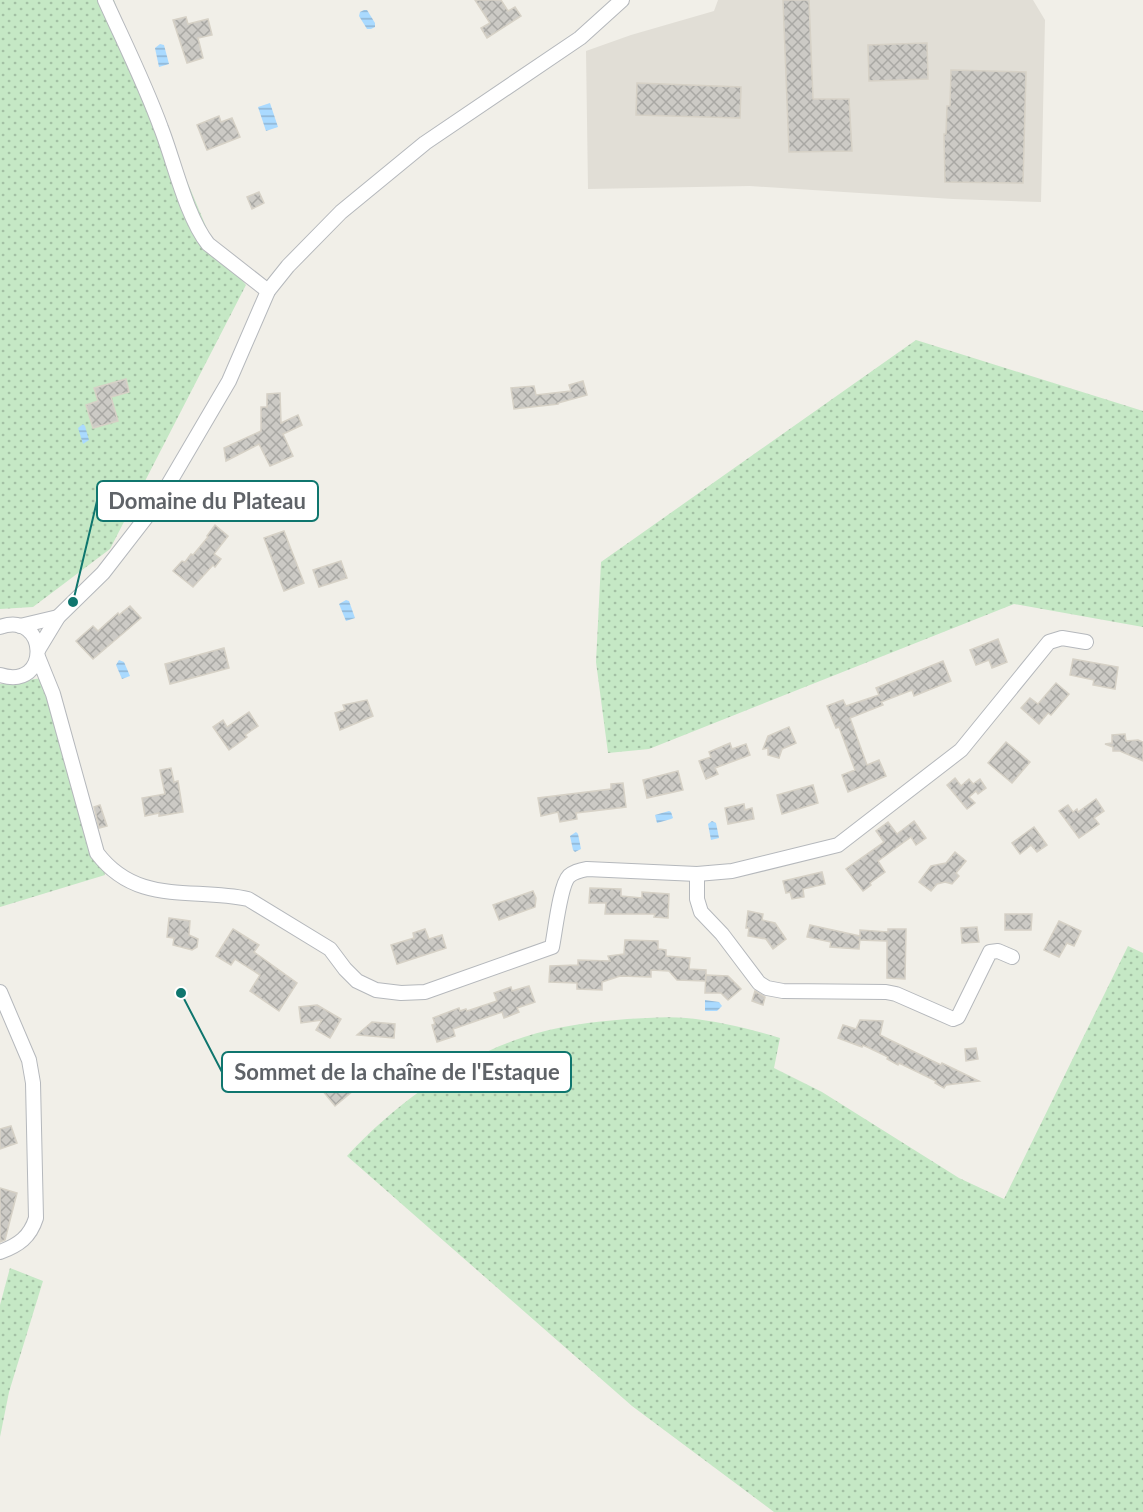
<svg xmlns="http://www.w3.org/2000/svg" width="1143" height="1512" font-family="Lato,sans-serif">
	<defs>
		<pattern id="grass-dots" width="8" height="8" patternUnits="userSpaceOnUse" patternTransform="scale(1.5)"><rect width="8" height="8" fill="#c5e8c5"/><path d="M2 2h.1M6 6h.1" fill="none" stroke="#a3c0a4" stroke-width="1.8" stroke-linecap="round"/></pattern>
		<pattern id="water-rules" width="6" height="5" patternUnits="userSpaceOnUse" patternTransform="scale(1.5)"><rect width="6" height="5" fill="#aadaff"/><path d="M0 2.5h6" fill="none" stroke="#8eb4d2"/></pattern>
		<pattern id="building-cross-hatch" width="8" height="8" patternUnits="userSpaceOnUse" patternTransform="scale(1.5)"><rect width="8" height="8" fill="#cccac5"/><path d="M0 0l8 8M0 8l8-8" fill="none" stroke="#a9a8a4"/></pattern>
	</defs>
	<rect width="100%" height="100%" fill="#f1efe8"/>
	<!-- education -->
	<polygon fill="#e1ded6" points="718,0 1033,0 1045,20 1041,202 953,199 750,186 588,189 586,51 631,35 714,11"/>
	<!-- grass -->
	<g fill="url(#grass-dots)">
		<polygon points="0,0 114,0 127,38 215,248 246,285 110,549 33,607 0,609"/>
		<polygon points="916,340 1143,411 1143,627 1014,604 649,749 608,753 596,662 601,562"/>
		<polygon points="42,678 105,875 0,907 0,684"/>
		<path d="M1128 946 1143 953V1512H774L632 1406 347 1156C395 1104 456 1059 524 1037 557 1026 592 1022 627 1019 646 1018 667 1016 686 1018 718 1021 750 1029 780 1038L774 1068 822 1092 959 1178 1004 1199Z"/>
		<polygon points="10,1268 43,1281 9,1392 0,1437 0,1305"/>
	</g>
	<!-- water -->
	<g fill="url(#water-rules)">
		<polygon points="364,10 367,10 375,23 375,27 371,29 367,29 359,16 360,12"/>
		<polygon points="160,44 164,45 169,64 159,67 155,48"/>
		<polygon points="270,103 278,127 266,131 258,107"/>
		<polygon points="83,424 85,426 89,440 83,444 78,428"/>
		<polygon points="346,600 349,601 355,618 346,621 339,604"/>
		<polygon points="119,660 124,662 130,676 122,679 116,665"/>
		<polygon points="669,811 671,812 673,818 671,819 657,823 655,815"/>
		<polygon points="712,821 716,823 719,838 711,840 708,824"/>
		<polygon points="576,832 578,834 581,849 575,852 573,850 570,836"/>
		<polygon points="705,1000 719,1002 722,1006 717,1011 705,1011"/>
	</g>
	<!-- building -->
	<g fill="url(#building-cross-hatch)" stroke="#d6d1c6" stroke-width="1.5">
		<polygon points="475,0 501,0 508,11 515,7 521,16 487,38 481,28 490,23"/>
		<polygon points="783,0 809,0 813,99 849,99 852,151 789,152"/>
		<polygon points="186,17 188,24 208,19 212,35 198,38 203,58 187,63 173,20"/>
		<polygon points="927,43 928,79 869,81 868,45"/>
		<polygon points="951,70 1026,72 1023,183 945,182 944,134 946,134 947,106 950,106"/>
		<polygon points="637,83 741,87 740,118 636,115"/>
		<polygon points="219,116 221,122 232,118 240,137 207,150 197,125"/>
		<polygon points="259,192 264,203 252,209 247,197"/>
		<polygon points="126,379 129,392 111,397 118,421 93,428 86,405 98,401 94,388"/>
		<polygon points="583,381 587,395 558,403 558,404 514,409 511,388 534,386 536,395 571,391 569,385"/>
		<polygon points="280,393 281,423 298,415 302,425 283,434 293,456 270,466 259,444 226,461 224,448 261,431 261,407 267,407 267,394"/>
		<polygon points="215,525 228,536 214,554 221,559 215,567 213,565 193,587 173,571 182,561 185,562 191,554 193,555 208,537 207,536"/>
		<polygon points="284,531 304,583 284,591 264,538"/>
		<polygon points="341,561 347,578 319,587 313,570"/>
		<polygon points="130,606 141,618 93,659 76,641 93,626 98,631 118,613 119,615"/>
		<polygon points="998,639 1007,662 992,668 989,660 976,665 970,650"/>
		<polygon points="224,648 229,668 170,684 165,664"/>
		<polygon points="1073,659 1118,667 1115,689 1093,685 1094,680 1070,675"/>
		<polygon points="943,661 951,681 914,696 912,690 881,702 883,705 850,718 867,765 879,760 886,776 848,792 842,775 855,770 839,727 836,728 827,706 843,700 846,706 879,695 876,688"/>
		<polygon points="1056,683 1069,694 1051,715 1048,713 1039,724 1021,708 1030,698 1038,704"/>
		<polygon points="367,700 373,716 340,730 335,713 345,710 343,705"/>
		<polygon points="249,712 258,726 245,735 247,737 229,750 213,727 223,720 227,727"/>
		<polygon points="789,727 796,743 782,749 779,758 768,755 768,748 763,749 768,736"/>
		<polygon points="1125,734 1126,741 1138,740 1143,742 1143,761 1120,751 1113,751 1113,747 1105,744 1112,743 1112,735"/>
		<polygon points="1006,742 1030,762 1012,783 988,763"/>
		<polygon points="730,743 732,749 746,744 750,755 715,768 718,774 706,779 699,761 711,757 709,752"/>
		<polygon points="171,768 174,782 178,781 183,812 159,816 159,813 145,816 142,798 165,794 160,770"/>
		<polygon points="678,771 683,790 647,798 643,780"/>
		<polygon points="955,778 961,786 969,779 973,784 980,779 986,788 978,794 976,791 969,797 975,803 967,809 947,785"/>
		<polygon points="623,783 626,807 576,813 577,819 560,822 558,812 541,816 538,798 611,789 611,784"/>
		<polygon points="813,785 818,803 782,814 777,795"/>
		<polygon points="1096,799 1104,811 1094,818 1099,824 1079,838 1059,811 1068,805 1073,812 1077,809 1078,812"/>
		<polygon points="744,804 745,810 752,808 754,819 728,824 725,808"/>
		<polygon points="100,805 107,826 99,828 94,807"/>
		<polygon points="914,821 926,838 916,845 911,837 878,861 885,872 870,883 871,885 863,891 846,869 884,842 876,831 888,822 897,834"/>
		<polygon points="1034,827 1047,845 1037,852 1031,845 1020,854 1012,843"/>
		<polygon points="955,852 966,861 956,873 959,876 952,884 945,882 937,884 931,891 919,882 931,866 946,863"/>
		<polygon points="822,872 825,884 803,889 804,897 792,899 790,892 786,893 783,881"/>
		<polygon points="590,888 621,889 621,896 642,898 642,892 669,894 668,918 654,917 655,914 605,914 606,903 589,903"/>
		<polygon points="533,891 536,898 535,907 499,920 493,905"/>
		<polygon points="748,911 763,914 762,920 775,923 786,939 773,949 766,939 748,936 749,928 746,928"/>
		<polygon points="1005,914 1032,914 1031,930 1005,930"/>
		<polygon points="169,918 190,921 189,935 198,939 197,947 192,950 173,945 174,938 167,937"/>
		<polygon points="1059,921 1081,931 1074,946 1067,943 1059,957 1044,950"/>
		<polygon points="810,925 860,936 860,930 888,932 888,929 906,929 905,979 887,978 887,941 859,940 860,938 859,949 830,947 831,942 807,937"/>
		<polygon points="977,927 979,942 962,943 961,928"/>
		<polygon points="233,929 259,945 254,952 297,983 279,1011 250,991 260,975 235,959 231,965 216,956"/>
		<polygon points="425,929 429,939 442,935 446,948 397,964 391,945 414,938 413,933"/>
		<polygon points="625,940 658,941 658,949 666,950 666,956 690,958 689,969 706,970 706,981 677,980 669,971 651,970 651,977 620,976 602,982 602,990 577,989 577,983 549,982 550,966 578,965 578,960 610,961 608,956 624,954"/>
		<polygon points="706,975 728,976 741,989 728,1000 721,993 705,993"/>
		<polygon points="529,986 535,1002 517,1008 519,1012 504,1018 502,1012 453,1029 455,1036 437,1042 432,1025 435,1024 433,1018 459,1008 460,1011 466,1009 467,1011 497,1001 494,993 511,987 512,991"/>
		<polygon points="755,991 765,997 763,1005 752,1001"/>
		<polygon points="317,1005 341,1019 330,1038 316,1030 322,1020 301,1023 299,1007"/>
		<polygon points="860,1020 883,1021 880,1035 941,1065 942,1063 979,1081 946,1085 944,1088 935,1083 936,1081 899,1063 898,1065 887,1059 888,1057 863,1045 862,1047 838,1038 843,1025 856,1029"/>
		<polygon points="372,1022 395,1024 394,1038 357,1035"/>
		<polygon points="976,1048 978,1059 966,1061 965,1049"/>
		<polygon points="344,1059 357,1076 347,1084 353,1091 335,1106 318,1085 336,1071 333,1068"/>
		<polygon points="11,1126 17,1143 0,1149 0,1129"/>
		<polygon points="0,1188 17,1193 5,1240 0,1242"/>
	</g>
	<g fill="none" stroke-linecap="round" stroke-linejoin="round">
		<defs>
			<g id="minor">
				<path d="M105 0C124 42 145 84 161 128 174 161 186 216 208 244L268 291"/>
				<polyline points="20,626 58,617"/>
				<path d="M0 627C48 610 52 691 0 675"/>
				<polyline points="38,650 58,617 103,573 158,502 229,381 268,291 288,266 341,212 425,143 580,38 622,0"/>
				<path d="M38 657 53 694 97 853C137 906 192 887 248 899L330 949 345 969 357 981 376 990 401 993 425 992 552 947C555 933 560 885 569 876 575 871 581 870 587 869L697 874 732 871 838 845 961 750 1049 642 1062 638 1086 642"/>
				<polyline points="697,874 697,899 701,912 722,934 759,983 767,988 783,991 886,992 896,994 953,1019 958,1017 990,952 998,951 1012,957"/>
				<path d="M0 992 29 1060 33 1083 36 1218C30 1237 19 1245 0 1252"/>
			</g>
		</defs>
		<!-- minor casing -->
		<use href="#minor" stroke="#b5b8bc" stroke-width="16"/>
		<!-- minor -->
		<use href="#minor" stroke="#fff" stroke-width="14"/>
	</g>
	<!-- callouts -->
	<path fill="none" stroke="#0f766e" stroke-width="2" d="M73 602L97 501M181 993L222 1072"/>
	<g fill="#0f766e" stroke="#fff" stroke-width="2">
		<circle cx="73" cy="602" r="6"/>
		<circle cx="181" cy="993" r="6"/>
	</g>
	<g fill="#fff" stroke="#0f766e" stroke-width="2">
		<rect x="97" y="481" width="221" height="40" rx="6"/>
		<rect x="222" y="1052" width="349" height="40" rx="6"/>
	</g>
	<g font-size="22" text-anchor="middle" font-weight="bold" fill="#5f6368">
		<text x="207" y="509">Domaine du Plateau</text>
		<text x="397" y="1080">Sommet de la chaîne de l'Estaque</text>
	</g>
</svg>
